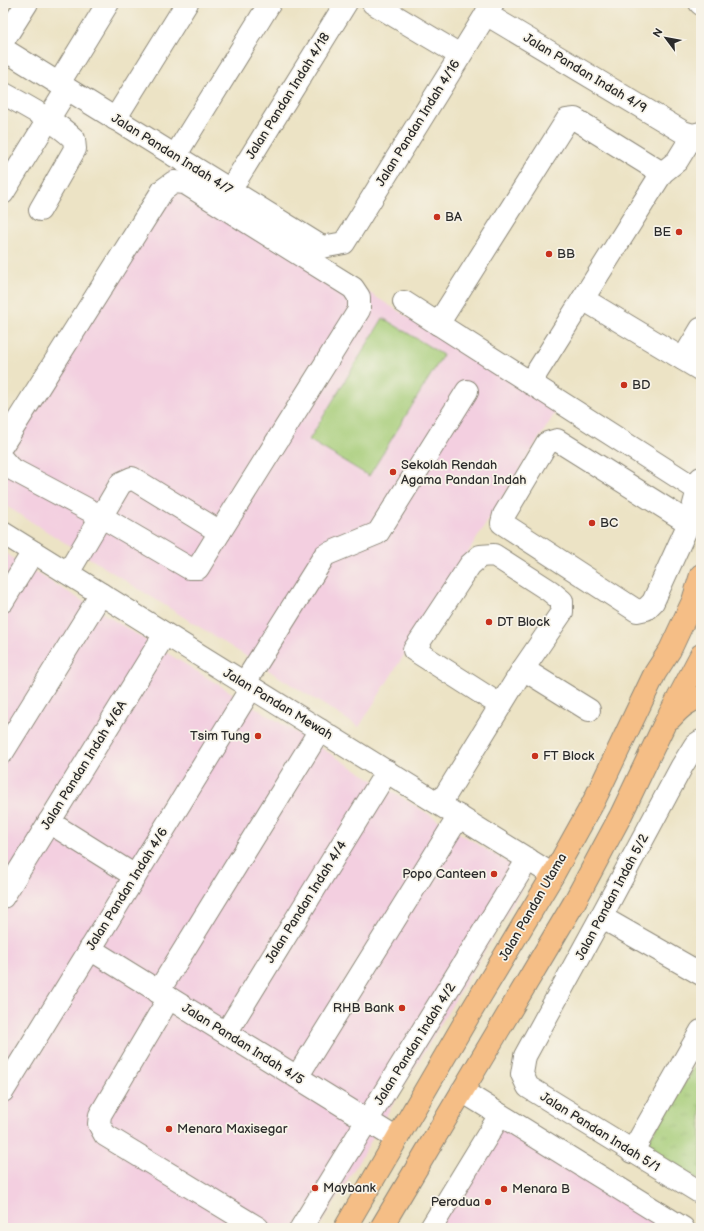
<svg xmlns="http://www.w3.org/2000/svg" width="704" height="1231" font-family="'Balsamiq Sans',sans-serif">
	<defs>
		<pattern id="park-tufts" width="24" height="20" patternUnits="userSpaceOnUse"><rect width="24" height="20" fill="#a5cc77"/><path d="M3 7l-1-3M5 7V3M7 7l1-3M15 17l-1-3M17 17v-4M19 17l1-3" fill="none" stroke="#8eaf67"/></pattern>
	</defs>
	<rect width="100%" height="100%" fill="#f7f3e8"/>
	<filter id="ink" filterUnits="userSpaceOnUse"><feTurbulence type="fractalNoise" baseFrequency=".025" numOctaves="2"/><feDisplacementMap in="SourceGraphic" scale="8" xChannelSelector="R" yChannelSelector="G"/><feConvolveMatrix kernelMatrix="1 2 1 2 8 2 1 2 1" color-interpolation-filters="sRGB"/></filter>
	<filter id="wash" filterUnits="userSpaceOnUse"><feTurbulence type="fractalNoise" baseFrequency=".012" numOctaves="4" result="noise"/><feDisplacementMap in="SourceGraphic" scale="16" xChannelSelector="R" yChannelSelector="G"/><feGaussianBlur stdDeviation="0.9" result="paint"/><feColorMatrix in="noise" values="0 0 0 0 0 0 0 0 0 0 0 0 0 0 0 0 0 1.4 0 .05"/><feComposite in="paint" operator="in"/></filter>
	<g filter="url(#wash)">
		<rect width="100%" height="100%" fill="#ece3c5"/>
		<!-- built -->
		<g fill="#f3cfe0">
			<polygon points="171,169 557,410 359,727 3,504 3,437"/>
			<polygon points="3,552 529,876 319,1228 3,1228"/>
			<polygon points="501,1124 671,1228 438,1228"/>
		</g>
		<!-- park -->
		<polygon fill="url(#park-tufts)" stroke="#687c51" points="701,1057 701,1181 645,1146"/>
		<!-- garden -->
		<polygon fill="#a5cc77" stroke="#687c51" points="383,318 443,355 369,476 309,440"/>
	</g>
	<g filter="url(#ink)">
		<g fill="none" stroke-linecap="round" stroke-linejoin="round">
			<defs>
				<g id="minor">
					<polyline points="373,3 460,55"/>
					<polyline points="700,3 701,4"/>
					<polyline points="486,14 683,132 693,135 701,133"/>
					<polyline points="3,41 27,3"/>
					<polyline points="3,49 322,247 344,243 493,3"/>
					<polyline points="59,83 108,3"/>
					<path d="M3 93C27 107 54 120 74 139L75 149 40 210"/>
					<polyline points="115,119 187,3"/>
					<polyline points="175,156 270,3"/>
					<polyline points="662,173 677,161 693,135"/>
					<polyline points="230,190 346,3"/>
					<polyline points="3,193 67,89"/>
					<polyline points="583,299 701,370"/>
					<polyline points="404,302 698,490"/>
					<polyline points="438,324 567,120 575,119 662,173 530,383"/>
					<polyline points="683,359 701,329"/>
					<polyline points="3,444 163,190 174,182 185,183 353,288 359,297 359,310 220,532"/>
					<polyline points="3,460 10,468 102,517 189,568 198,568 220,532 132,478 121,483 68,573"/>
					<polyline points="689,523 557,440 547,443 504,515 502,523 637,611 646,609 653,602 689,523 701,478"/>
					<polyline points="3,533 553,875"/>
					<polyline points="3,601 33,552"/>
					<polyline points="523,669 589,710"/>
					<polyline points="244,684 325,555 378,533 467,391"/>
					<polyline points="701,741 695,745 682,766 601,917 525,1056 522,1074 528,1087 701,1193"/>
					<polyline points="3,752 101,594"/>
					<polyline points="440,804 523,669 562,612 562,601 550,591 494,555 480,556 470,565 414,650 500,705"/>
					<polyline points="49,822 135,876"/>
					<polyline points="3,897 165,634"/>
					<polyline points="601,917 701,974"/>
					<polyline points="90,949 397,1139"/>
					<polyline points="158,992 320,730"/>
					<polyline points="169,998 100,1115 99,1124 105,1135 258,1228"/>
					<polyline points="226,1033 387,771"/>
					<polyline points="297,1077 459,816"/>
					<polyline points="3,1091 251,688"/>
					<polyline points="462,1091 683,1228"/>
					<polyline points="632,1152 701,1031"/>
					<polyline points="301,1228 528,859"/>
					<polyline points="431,1228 500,1115"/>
				</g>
				<g id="major">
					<path d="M671 718C680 708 688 701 701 697"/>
					<polyline points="345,1228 469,1015 553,875 593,803 655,673 670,650 693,601 701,575"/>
					<polyline points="381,1228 574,903 621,815 664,725 701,655"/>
				</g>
			</defs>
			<!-- minor casing -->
			<use href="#minor" stroke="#8c8778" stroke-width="24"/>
			<!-- major casing -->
			<use href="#major" stroke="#8c8778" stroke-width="24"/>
			<!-- minor -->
			<use href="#minor" stroke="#fff" stroke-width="22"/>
			<!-- major -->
			<use href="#major" stroke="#f5be86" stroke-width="22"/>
		</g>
	</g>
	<!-- markers -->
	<g fill="#c8321e" stroke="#f7f3e8" stroke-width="1.5">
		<circle cx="437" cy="217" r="4"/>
		<circle cx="679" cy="232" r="4"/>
		<circle cx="549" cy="254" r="4"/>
		<circle cx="624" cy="385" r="4"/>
		<circle cx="393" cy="472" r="4"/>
		<circle cx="592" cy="523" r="4"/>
		<circle cx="489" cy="622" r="4"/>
		<circle cx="258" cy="736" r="4"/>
		<circle cx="535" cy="756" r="4"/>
		<circle cx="494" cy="874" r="4"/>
		<circle cx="402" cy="1008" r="4"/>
		<circle cx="169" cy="1129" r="4"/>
		<circle cx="315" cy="1188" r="4"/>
		<circle cx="504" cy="1189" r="4"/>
		<circle cx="488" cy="1202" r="4"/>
	</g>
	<g text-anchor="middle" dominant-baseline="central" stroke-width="3.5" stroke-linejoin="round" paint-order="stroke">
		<!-- street labels -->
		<g font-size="13" fill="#2b2b2b" stroke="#f7f3e8">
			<text transform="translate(585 73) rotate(31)">Jalan Pandan Indah 4/9</text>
			<text transform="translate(288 96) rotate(-58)">Jalan Pandan Indah 4/18</text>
			<text transform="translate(418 123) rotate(-58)">Jalan Pandan Indah 4/16</text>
			<text transform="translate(172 154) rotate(32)">Jalan Pandan Indah 4/7</text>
			<text transform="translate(278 704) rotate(31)">Jalan Pandan Mewah</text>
			<text transform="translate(84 765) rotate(-58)">Jalan Pandan Indah 4/6A</text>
			<text transform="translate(127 889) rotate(-58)">Jalan Pandan Indah 4/6</text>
			<text transform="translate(612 897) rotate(-62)">Jalan Pandan Indah 5/2</text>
			<text transform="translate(306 902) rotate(-58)">Jalan Pandan Indah 4/4</text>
			<text transform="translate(533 907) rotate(-60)">Jalan Pandan Utama</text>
			<text transform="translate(243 1044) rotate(32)">Jalan Pandan Indah 4/5</text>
			<text transform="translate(415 1044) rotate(-58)">Jalan Pandan Indah 4/2</text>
			<text transform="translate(600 1132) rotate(32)">Jalan Pandan Indah 5/1</text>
		</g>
		<!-- poi labels -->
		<g font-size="13" fill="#2b2b2b" stroke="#f7f3e8" text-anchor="start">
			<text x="445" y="217">BA</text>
			<text x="671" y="232" text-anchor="end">BE</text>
			<text x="557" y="254">BB</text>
			<text x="632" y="385">BD</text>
			<text x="401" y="465">Sekolah Rendah<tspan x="401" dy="15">Agama Pandan Indah</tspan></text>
			<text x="600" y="523">BC</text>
			<text x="497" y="622">DT Block</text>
			<text x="250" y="736" text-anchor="end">Tsim Tung</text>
			<text x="543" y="756">FT Block</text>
			<text x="486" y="874" text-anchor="end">Popo Canteen</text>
			<text x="394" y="1008" text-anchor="end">RHB Bank</text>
			<text x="177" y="1129">Menara Maxisegar</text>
			<text x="323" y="1188">Maybank</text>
			<text x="512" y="1189">Menara B</text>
			<text x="480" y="1202" text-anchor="end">Perodua</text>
		</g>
	</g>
	<!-- margin -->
	<rect width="704" height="1231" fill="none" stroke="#f7f3e8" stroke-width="16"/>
	<!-- north arrow -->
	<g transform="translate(666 38) rotate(302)" stroke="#f7f3e8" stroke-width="3" paint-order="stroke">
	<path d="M0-3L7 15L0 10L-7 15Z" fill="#2b2b2b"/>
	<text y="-6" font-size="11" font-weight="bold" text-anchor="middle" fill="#2b2b2b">N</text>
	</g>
</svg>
